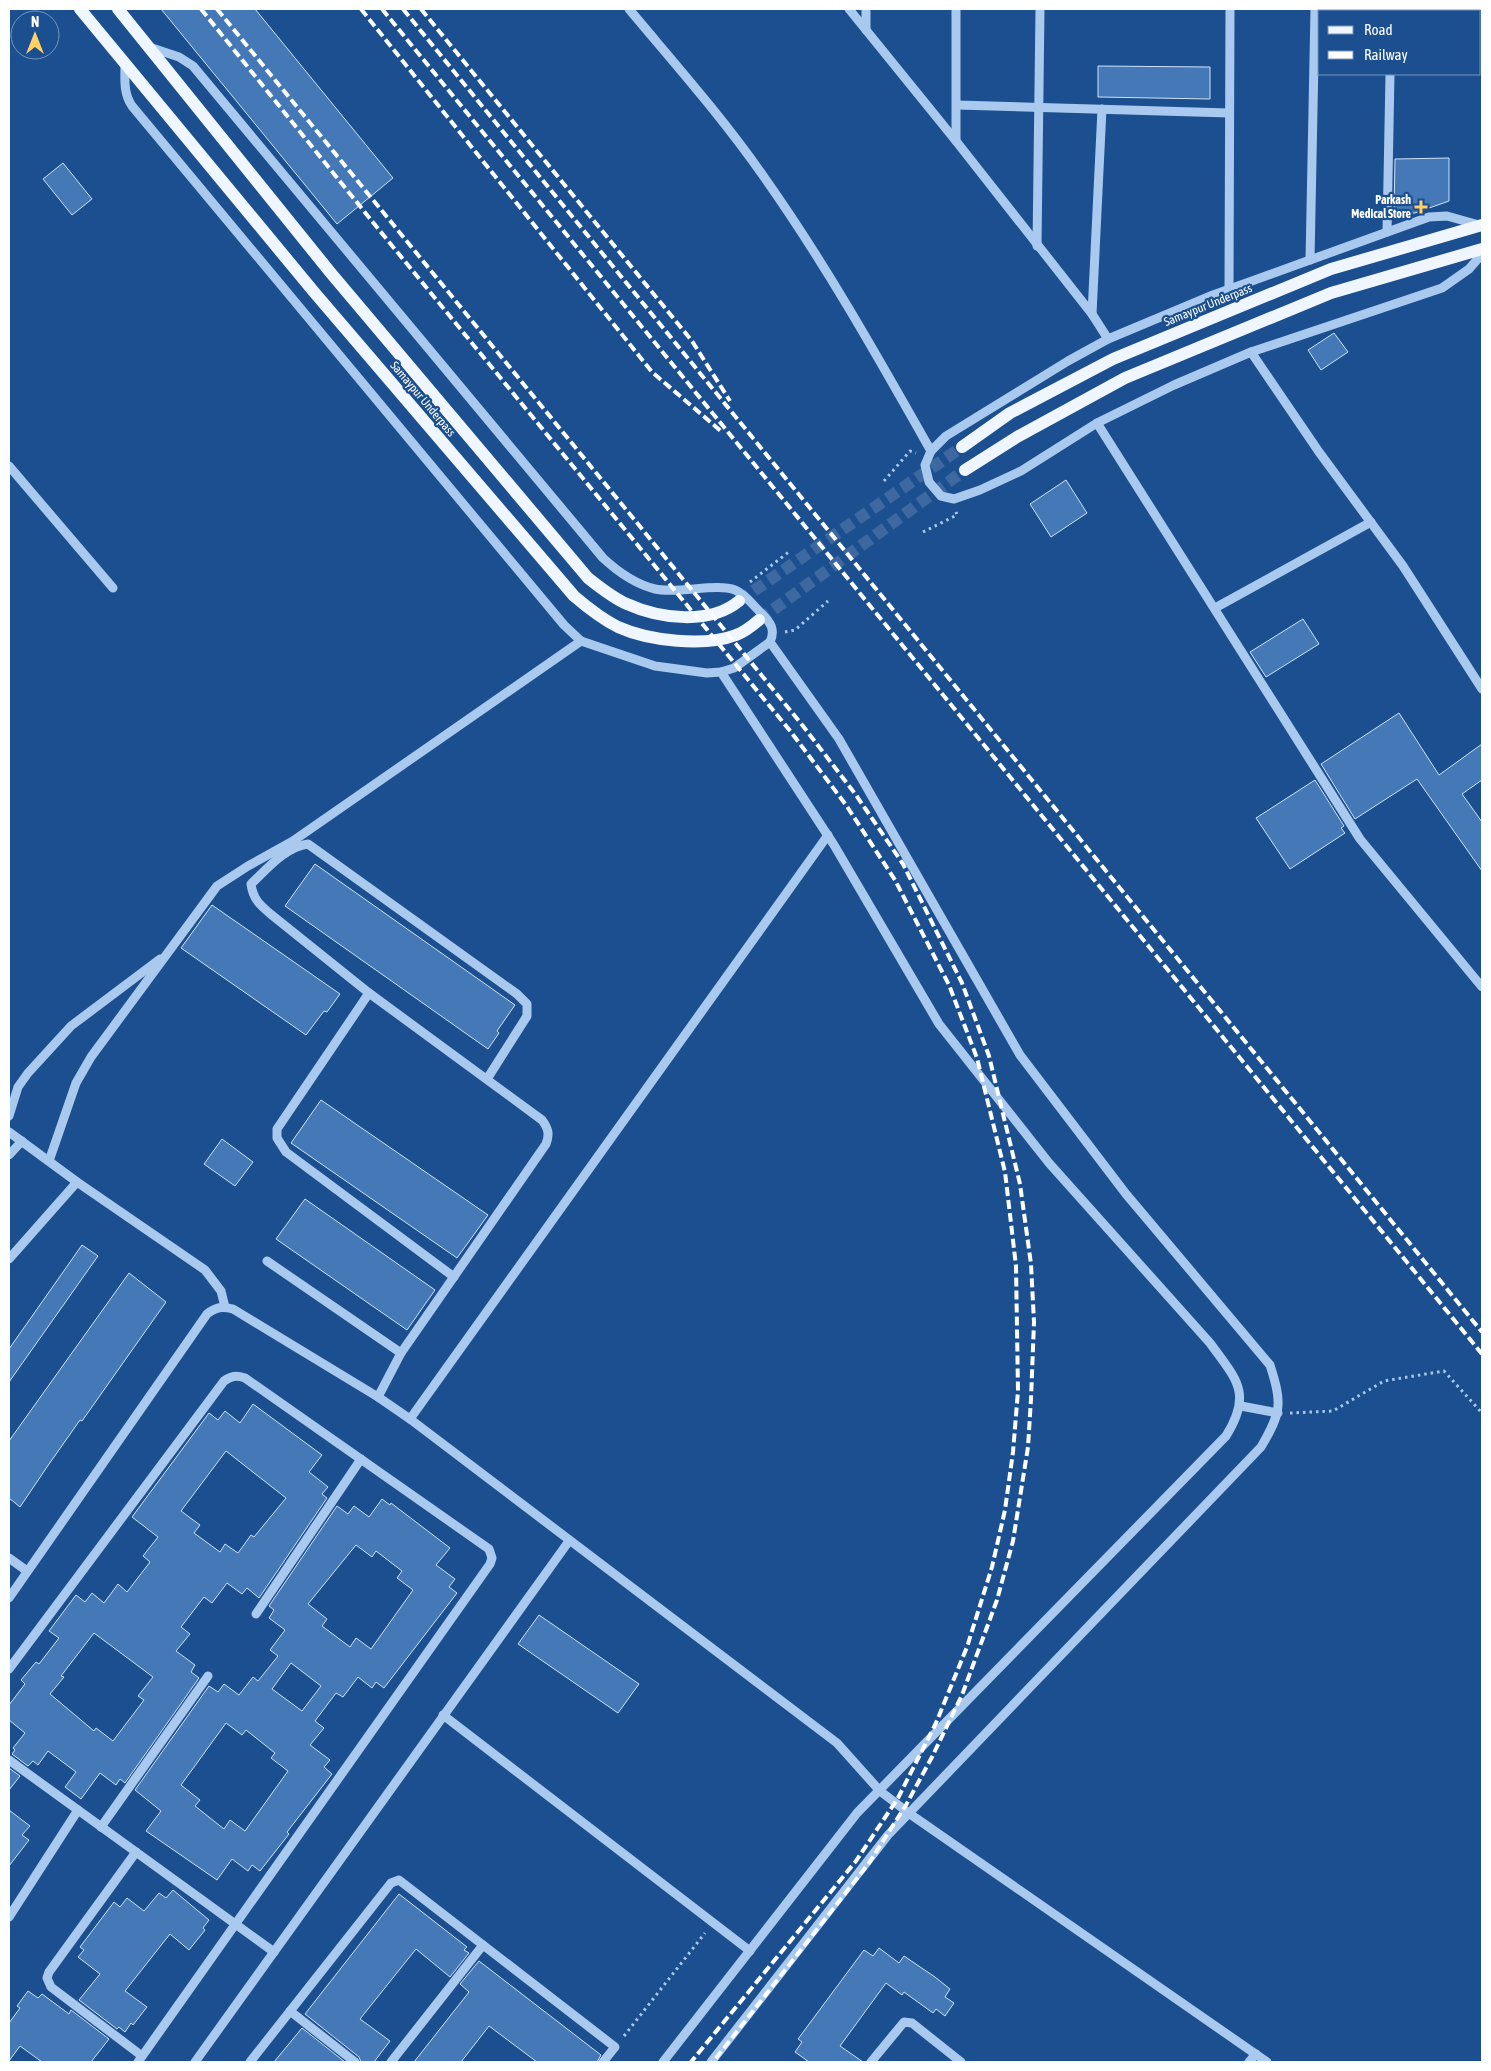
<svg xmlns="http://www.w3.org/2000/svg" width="1491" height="2071" font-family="'Asap Condensed',sans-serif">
	<rect width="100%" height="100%" fill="#1b4f8f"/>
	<!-- building -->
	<g fill="#4478b7" stroke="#cfe3fa" fill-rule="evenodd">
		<polygon points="161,9 255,9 393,178 337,224"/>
		<polygon points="1098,66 1210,67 1210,99 1098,97"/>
		<polygon points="1449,158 1449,201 1415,213 1394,213 1395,159"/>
		<polygon points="63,163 92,199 72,215 43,179"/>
		<polygon points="1334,333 1348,352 1321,370 1308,350"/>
		<polygon points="1066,480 1087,513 1051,537 1030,504"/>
		<polygon points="1303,619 1319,644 1266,677 1250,652"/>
		<polygon points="1399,713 1439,775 1482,744 1482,780 1462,794 1482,822 1482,871 1417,779 1355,819 1321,764"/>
		<polygon points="1315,780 1344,826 1341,828 1345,833 1290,869 1256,818"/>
		<polygon points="315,864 515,1005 497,1031 499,1033 488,1049 285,906"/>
		<polygon points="212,905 340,994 327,1012 324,1011 306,1035 181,948"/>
		<polygon points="321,1100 488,1215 457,1258 291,1143"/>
		<polygon points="222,1139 253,1162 235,1186 204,1164"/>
		<polygon points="305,1199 435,1290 407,1330 276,1239"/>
		<polygon points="82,1245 98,1256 9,1382 9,1349"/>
		<polygon points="129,1273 166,1302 82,1421 80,1420 47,1467 20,1507 9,1498 9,1441"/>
		<path d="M253 1404 322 1455 309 1472 328 1487 322 1494 327 1498 259 1598 247 1588 242 1594 227 1583 212 1603 204 1597 181 1627 190 1634 176 1651 195 1665 191 1672 199 1678 125 1783 120 1779 116 1785 100 1773 81 1799 65 1787 76 1772 48 1751 38 1765 33 1761 28 1766 12 1754 15 1750 13 1748 25 1733 9 1720V1705L25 1684 21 1680 36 1662 39 1664 59 1638 49 1631 76 1595 85 1602 92 1593 104 1603 118 1584 127 1592 150 1562 143 1556 158 1537 132 1517 209 1413 218 1420 225 1411 240 1423ZM226 1451 286 1498 254 1537 251 1535 238 1553 225 1544 220 1552 194 1533 200 1525 181 1511ZM94 1633 153 1677 138 1696 144 1700 113 1741 96 1728 94 1731 50 1694 64 1677 61 1676Z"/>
		<path d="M382 1499 390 1505 391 1503 450 1548 436 1565 455 1579 449 1587 457 1593 384 1688 376 1682 372 1688 358 1677 343 1697 336 1693 315 1721 324 1728 310 1745 330 1760 324 1767 332 1774 287 1832 289 1834 260 1871 252 1865 248 1871 232 1859 217 1880 146 1831 161 1811 135 1790 209 1686 218 1692 224 1684 239 1695 253 1677 258 1681 278 1656 270 1650 285 1630 269 1618 274 1610 269 1606 337 1506 348 1514 354 1506 369 1517ZM356 1545 372 1557 376 1551 402 1571 397 1578 413 1590 371 1649 356 1638 350 1647 322 1626 327 1619 308 1604ZM291 1663 321 1686 302 1711 272 1689ZM226 1723 242 1735 246 1730 275 1753 271 1758 288 1771 245 1831 230 1820 224 1829 195 1806 200 1800 181 1785Z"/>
		<polygon points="539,1615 639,1684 618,1713 518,1644"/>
		<polygon points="9,1768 20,1776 9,1790"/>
		<polygon points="9,1810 30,1826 22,1835 29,1840 9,1866"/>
		<polygon points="173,1890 209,1920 203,1928 205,1930 189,1950 170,1934 125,1991 147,2007 133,2025 131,2023 125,2032 119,2027 117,2029 79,2000 100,1974 78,1957 84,1950 80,1947 114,1902 120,1907 127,1898 144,1911 159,1893 166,1898"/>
		<polygon points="399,1894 467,1947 464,1950 469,1953 450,1977 416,1949 360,2019 390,2041 374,2062 361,2062 359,2057 305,2014"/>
		<polygon points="879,1948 899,1963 904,1956 935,1977 950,1989 945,1997 954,2003 945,2016 936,2009 933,2013 904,1992 902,1995 886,1983 840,2046 863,2062 809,2062 795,2052 802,2042 798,2039 864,1950 873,1956"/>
		<polygon points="479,1961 601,2055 597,2062 537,2062 489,2026 461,2062 414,2062 469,1992 460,1984"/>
		<polygon points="28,1991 38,1998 42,1994 69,2014 71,2010 109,2039 91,2062 42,2062 20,2046 9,2061 9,2023 20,2008 17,2006"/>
		<polygon points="302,2028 345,2062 274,2062"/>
	</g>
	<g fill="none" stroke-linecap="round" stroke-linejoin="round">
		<!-- major-tunnel -->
		<g stroke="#3d69a0" stroke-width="12" stroke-dasharray="12 6" stroke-linecap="butt">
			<polyline points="739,601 962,447"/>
			<polyline points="759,620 965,470"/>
		</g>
		<!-- path -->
		<g stroke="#a9c9ee" stroke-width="3" stroke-dasharray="2.5 4" stroke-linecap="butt">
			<polyline points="884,481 910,451 916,453"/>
			<polyline points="923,532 957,515 956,512"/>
			<polyline points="750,582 790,551"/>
			<polyline points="785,632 795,630 828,601"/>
			<polyline points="1290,1413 1333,1411 1384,1381 1444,1371 1482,1413"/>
			<polyline points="624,2036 705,1933"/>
		</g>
		<!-- minor -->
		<g stroke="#a9c9ee" stroke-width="9">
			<path d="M629 9C675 64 723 118 764 177 825 263 879 359 931 451"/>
			<polyline points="849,9 956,141 1092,314 1108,339"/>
			<polyline points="1391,11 1391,9"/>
			<polyline points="866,30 866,9"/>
			<path d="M125 63C125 78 123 93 132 106L564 625 581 641 655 666 707 673 721 672 734 668 770 642C776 629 770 622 761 613 753 605 745 594 735 590 717 583 677 594 655 589 635 584 617 571 603 558L193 66 179 57 149 47"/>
			<polyline points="957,105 1229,113"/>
			<polyline points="956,141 956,9"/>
			<polyline points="1479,225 1447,216 1429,217 1213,295 1108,339 1068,361 946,436 931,451 925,465 929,482 941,496 954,499 980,490 1021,471 1097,423 1174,385 1251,352 1442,288 1469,269 1482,254"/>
			<polyline points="1387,232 1390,74"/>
			<polyline points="1037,246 1040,9"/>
			<polyline points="1310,260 1315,9"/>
			<polyline points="1229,289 1230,9"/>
			<polyline points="1092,314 1102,109"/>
			<polyline points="1251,352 1319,452 1403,566 1482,689"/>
			<polyline points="1097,423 1360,839 1482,987"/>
			<polyline points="9,466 113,588"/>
			<polyline points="1215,608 1371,522"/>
			<polyline points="369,993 277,1129 277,1138 286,1152 454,1277"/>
			<polyline points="9,1116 18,1087 28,1073 71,1026 160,959"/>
			<polyline points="9,1132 77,1182 205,1270 221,1291 225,1307"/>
			<polyline points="9,1155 22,1141"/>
			<polyline points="49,1161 76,1083 91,1057 217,886 248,866 293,841 581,641"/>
			<polyline points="9,1259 77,1182"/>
			<polyline points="267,1261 401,1353"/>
			<path d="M378 1397 401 1353 546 1144C550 1134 548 1128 542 1120L369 993 273 916C261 906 253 900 251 884 267 869 285 847 308 844L517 994 527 1004V1016L487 1079"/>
			<polyline points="1241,1406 1278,1413"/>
			<polyline points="410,1419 828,835"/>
			<polyline points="9,1558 27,1571"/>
			<path d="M9 1598 207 1314C216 1307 222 1306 233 1309L378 1397 410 1419 837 1743 880 1791 910 1814 1267 2062"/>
			<polyline points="256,1614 361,1459"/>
			<path d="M9 1669 224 1381C231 1376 236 1375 245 1378L489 1549 492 1558 490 1564 138 2062"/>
			<polyline points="443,1715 750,1951"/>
			<polyline points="9,1760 274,1952"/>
			<polyline points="101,1827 208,1676"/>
			<polyline points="136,1852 49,1972 47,1978 51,1987 142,2056"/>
			<polyline points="9,1917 78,1810"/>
			<polyline points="290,2011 355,2062"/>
			<polyline points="195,2062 569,1541"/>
			<polyline points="250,2062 391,1883 399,1880 615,2047 603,2062"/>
			<polyline points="391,2062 483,1945"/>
			<path d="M663 2062 857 1813 1226 1436C1253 1393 1236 1379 1210 1343L1049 1163 939 1024 834 845 721 672"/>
			<path d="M711 2062 888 1835 1261 1447C1282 1412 1282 1403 1270 1365L1126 1194 1020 1055 839 739 770 642"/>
			<polyline points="871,2062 904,2022 912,2023 961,2062"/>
			<polyline points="1249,2062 1256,2054"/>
		</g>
		<!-- major -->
		<g stroke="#f0f6ff" stroke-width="12">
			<path d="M80 9 314 292 574 596C588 608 602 619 618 627 649 641 705 647 736 635 745 632 752 626 759 620"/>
			<path d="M118 9 330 272 588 578C601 588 613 598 627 604 660 619 710 625 739 601"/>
			<polyline points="962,447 1010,413 1113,359 1331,269 1482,225"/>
			<polyline points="965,470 1017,437 1125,378 1331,293 1482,249"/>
		</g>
		<!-- rail -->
		<g stroke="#fff" stroke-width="4" stroke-dasharray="9 4" stroke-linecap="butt">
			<polyline points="201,9 380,231 791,732 846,805 895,880 949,985 977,1058 1005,1172 1016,1266 1018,1391 1013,1452 1005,1510 992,1567 967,1647 936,1723 898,1798 856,1861 691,2062"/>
			<polyline points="217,9 803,726 856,795 903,864 962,983 989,1056 1020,1184 1031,1264 1034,1322 1031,1399 1028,1447 1013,1541 997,1600 962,1695 932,1757 906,1805 869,1863 713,2062"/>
			<polyline points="361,9 652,372 722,432"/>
			<polyline points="382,9 1482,1354"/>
			<polyline points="403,9 1482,1332"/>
			<polyline points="421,9 692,341 730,401"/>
		</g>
	</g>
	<!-- markers -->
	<path fill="#ffd166" stroke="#1b4f8f" stroke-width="2" d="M1418.5 199.5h5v5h5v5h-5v5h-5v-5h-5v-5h5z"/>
	<g text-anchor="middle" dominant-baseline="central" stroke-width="4.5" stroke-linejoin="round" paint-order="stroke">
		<!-- poi labels -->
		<g font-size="12" font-weight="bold" fill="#fff" stroke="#1b4f8f" text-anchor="end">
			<text x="1411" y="200">Parkash<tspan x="1411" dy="14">Medical Store</tspan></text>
		</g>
		<!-- street labels -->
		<g font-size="12" fill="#fff" stroke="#1b4f8f">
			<text transform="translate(1208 305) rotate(-22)">Samaypur Underpass</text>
			<text transform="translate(423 399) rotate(50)">Samaypur Underpass</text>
		</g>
	</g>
	<!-- border -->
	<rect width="1491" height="2071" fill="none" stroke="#ffffff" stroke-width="20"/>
	<!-- legend -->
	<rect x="1318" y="10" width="162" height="65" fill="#1b4f8f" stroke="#7695bc"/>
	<rect x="1328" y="26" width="25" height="8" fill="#f0f6ff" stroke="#7695bc"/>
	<text x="1364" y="35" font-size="15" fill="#ffffff">Road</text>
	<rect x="1328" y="51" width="25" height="8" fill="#ffffff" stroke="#7695bc"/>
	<text x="1364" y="60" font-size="15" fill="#ffffff">Railway</text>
	<!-- north arrow -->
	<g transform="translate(35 35)"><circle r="24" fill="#1b4f8f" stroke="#7695bc"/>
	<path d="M0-4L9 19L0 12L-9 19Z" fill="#ffd166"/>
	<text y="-8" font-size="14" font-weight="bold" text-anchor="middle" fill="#ffffff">N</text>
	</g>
</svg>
